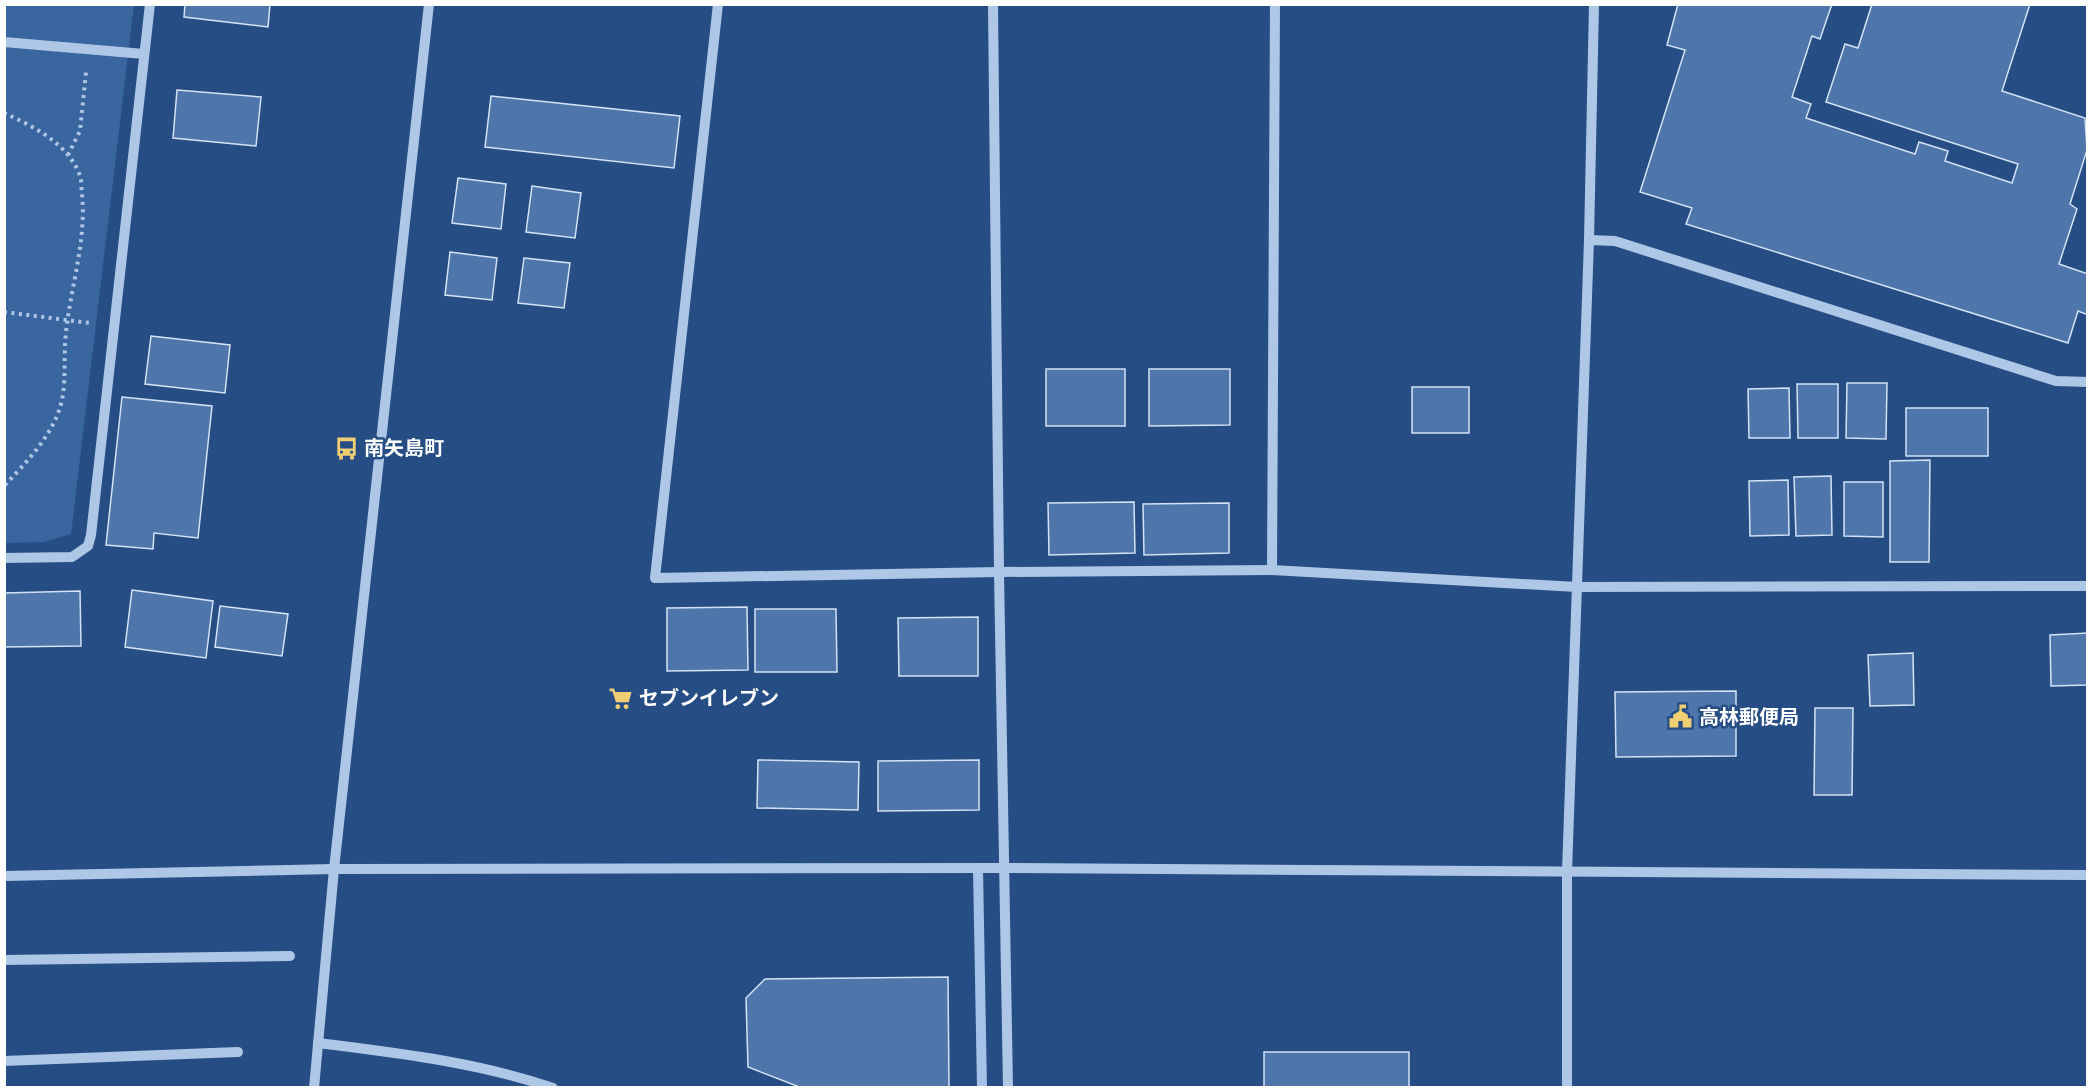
<svg xmlns="http://www.w3.org/2000/svg" width="2092" height="1092" font-family="'Roboto Condensed','Noto Sans JP',sans-serif">
	<rect width="100%" height="100%" fill="#264d84"/>
	<!-- green -->
	<polygon fill="#3a66a0" points="4,5 134,5 71,534 44,542 5,543"/>
	<g fill="none" stroke-linecap="round" stroke-linejoin="round">
		<!-- stream -->
		<polyline stroke="#a4c2e8" stroke-width="10" points="978,869 982,1088"/>
	</g>
	<!-- building -->
	<g fill="#4e76ab" stroke="#d3e2f6" stroke-width="1.5">
		<polygon points="185,4 270,4 268,27 184,17"/>
		<polygon points="1678,4 1832,4 1820,39 1812,36 1792,97 1811,104 1806,118 1915,154 1919,142 1948,151 1945,161 2012,183 2018,164 1826,102 1845,44 1858,48 1872,4 2030,4 2002,91 2085,118 2087,150 2070,204 2077,209 2059,264 2088,274 2088,315 2078,311 2068,343 1686,224 1692,208 1640,192 1685,50 1667,45"/>
		<polygon points="177,90 261,97 256,146 173,138"/>
		<polygon points="491,96 680,116 674,168 485,147"/>
		<polygon points="458,178 506,184 501,229 452,223"/>
		<polygon points="532,186 581,193 575,238 526,232"/>
		<polygon points="450,252 497,258 492,300 445,295"/>
		<polygon points="524,258 570,263 564,308 518,303"/>
		<polygon points="151,336 230,345 225,393 145,384"/>
		<rect x="1046" y="369" width="79" height="57"/>
		<polygon points="1149,369 1230,369 1230,425 1149,426"/>
		<polygon points="1847,383 1887,383 1886,439 1846,438"/>
		<polygon points="1797,384 1838,384 1838,438 1798,438"/>
		<rect x="1412" y="387" width="57" height="46"/>
		<polygon points="1789,388 1790,438 1749,438 1748,389"/>
		<polygon points="122,397 212,406 198,538 154,533 153,549 106,545"/>
		<rect x="1906" y="408" width="82" height="48"/>
		<polygon points="1930,460 1929,562 1890,562 1890,461"/>
		<polygon points="1831,476 1832,535 1796,536 1794,477"/>
		<polygon points="1788,480 1789,535 1750,536 1749,481"/>
		<polygon points="1844,482 1883,482 1883,537 1844,536"/>
		<polygon points="1134,502 1135,553 1049,555 1048,503"/>
		<polygon points="1229,503 1229,553 1144,555 1143,504"/>
		<polygon points="132,590 213,601 206,658 125,647"/>
		<polygon points="80,591 81,646 4,647 4,593"/>
		<polygon points="220,606 288,614 282,656 215,647"/>
		<polygon points="747,607 748,670 667,671 667,608"/>
		<polygon points="755,609 836,609 837,672 755,672"/>
		<polygon points="978,617 978,676 899,676 898,618"/>
		<polygon points="2088,633 2088,685 2051,686 2050,635"/>
		<polygon points="1913,653 1914,705 1870,706 1868,655"/>
		<polygon points="1736,691 1736,756 1616,757 1615,692"/>
		<polygon points="1815,708 1853,708 1852,795 1814,795"/>
		<polygon points="758,760 859,762 858,810 757,808"/>
		<polygon points="979,760 979,810 878,811 878,761"/>
		<polygon points="948,977 949,1088 802,1088 748,1067 746,998 765,979"/>
		<rect x="1264" y="1052" width="145" height="36"/>
	</g>
	<g fill="none" stroke-linecap="round" stroke-linejoin="round">
		<!-- path -->
		<g stroke="#afc7e7" stroke-width="4" stroke-dasharray="3 4.5" stroke-linecap="butt">
			<path d="M4 113C33 126 69 144 80 176 82 181 81 189 82 194 87 245 68 294 65 344 64 364 66 384 61 404 53 435 25 464 4 486"/>
			<polyline points="68,155 80,131 86,72"/>
			<polyline points="4,312 90,323"/>
		</g>
		<!-- minor -->
		<g stroke="#afc7e7" stroke-width="10">
			<polyline points="718,4 655,578 999,572 1272,570 1577,587 2088,586"/>
			<polyline points="993,4 999,572 1008,1088"/>
			<polyline points="4,42 144,54"/>
			<polyline points="1589,240 1615,241 2056,381 2088,382"/>
			<polyline points="4,558 72,557 88,546 91,535 150,4"/>
			<polyline points="1272,570 1275,4"/>
			<polyline points="4,876 334,869 1005,868 2088,875"/>
			<polyline points="4,960 290,956"/>
			<path d="M318 1043C397 1053 477 1062 553 1088"/>
			<polyline points="4,1061 238,1052"/>
			<polyline points="314,1088 334,869 429,4"/>
			<polyline points="1567,1088 1567,872 1589,240 1594,4"/>
		</g>
	</g>
	<!-- icons -->
	<defs>
		<symbol id="bus-bare" viewBox="-9 -9 18 18"><path d="M-5-6H5V4H4V6H2V4H-2V6H-4V4H-5ZM-3.5-4V0h7V-4ZM-3.5 1.2v1.5H-2V1.2ZM2 1.2v1.5H3.5V1.2Z" fill="#f0cf74" stroke="#264d84" stroke-width="2.5" paint-order="stroke"/></symbol>
		<symbol id="supermarket-bare" viewBox="-9 -9 18 18"><path d="M-6-5.5h2.5l.6 2H6L4.5 2H-2.5L-4.4-4H-6ZM-1.5 3.2a1.3 1.3 0 1 0 .1 0ZM3 3.2a1.3 1.3 0 1 0 .1 0Z" fill="#f0cf74" stroke="#264d84" stroke-width="2.5" paint-order="stroke"/></symbol>
		<symbol id="civic-bare" viewBox="-9 -9 18 18"><path d="M-.6-6.5H3V-4.5H.6V-3L4-1V1h2V6H-6V1h2V-1L-.6-3ZM-1.2 2.5V6h2.4V2.5Z" fill="#f0cf74" stroke="#264d84" stroke-width="2.5" paint-order="stroke"/></symbol>
	</defs>
	<g fill-rule="evenodd">
		<use href="#bus-bare" x="330" y="432" width="33" height="33"/>
		<use href="#supermarket-bare" x="604" y="682" width="33" height="33"/>
		<use href="#civic-bare" x="1664" y="700" width="33" height="33"/>
	</g>
	<g text-anchor="middle" dominant-baseline="central" stroke-width="5" stroke-linejoin="round" paint-order="stroke">
		<!-- poi labels -->
		<g font-size="20" font-weight="bold" fill="#fff" stroke="#264d84" text-anchor="start">
			<text x="364" y="448">南矢島町</text>
			<text x="639" y="698">セブンイレブン</text>
			<text x="1699" y="717">高林郵便局</text>
		</g>
	</g>
	<!-- border -->
	<rect width="2092" height="1092" fill="none" stroke="#ffffff" stroke-width="12"/>
</svg>
